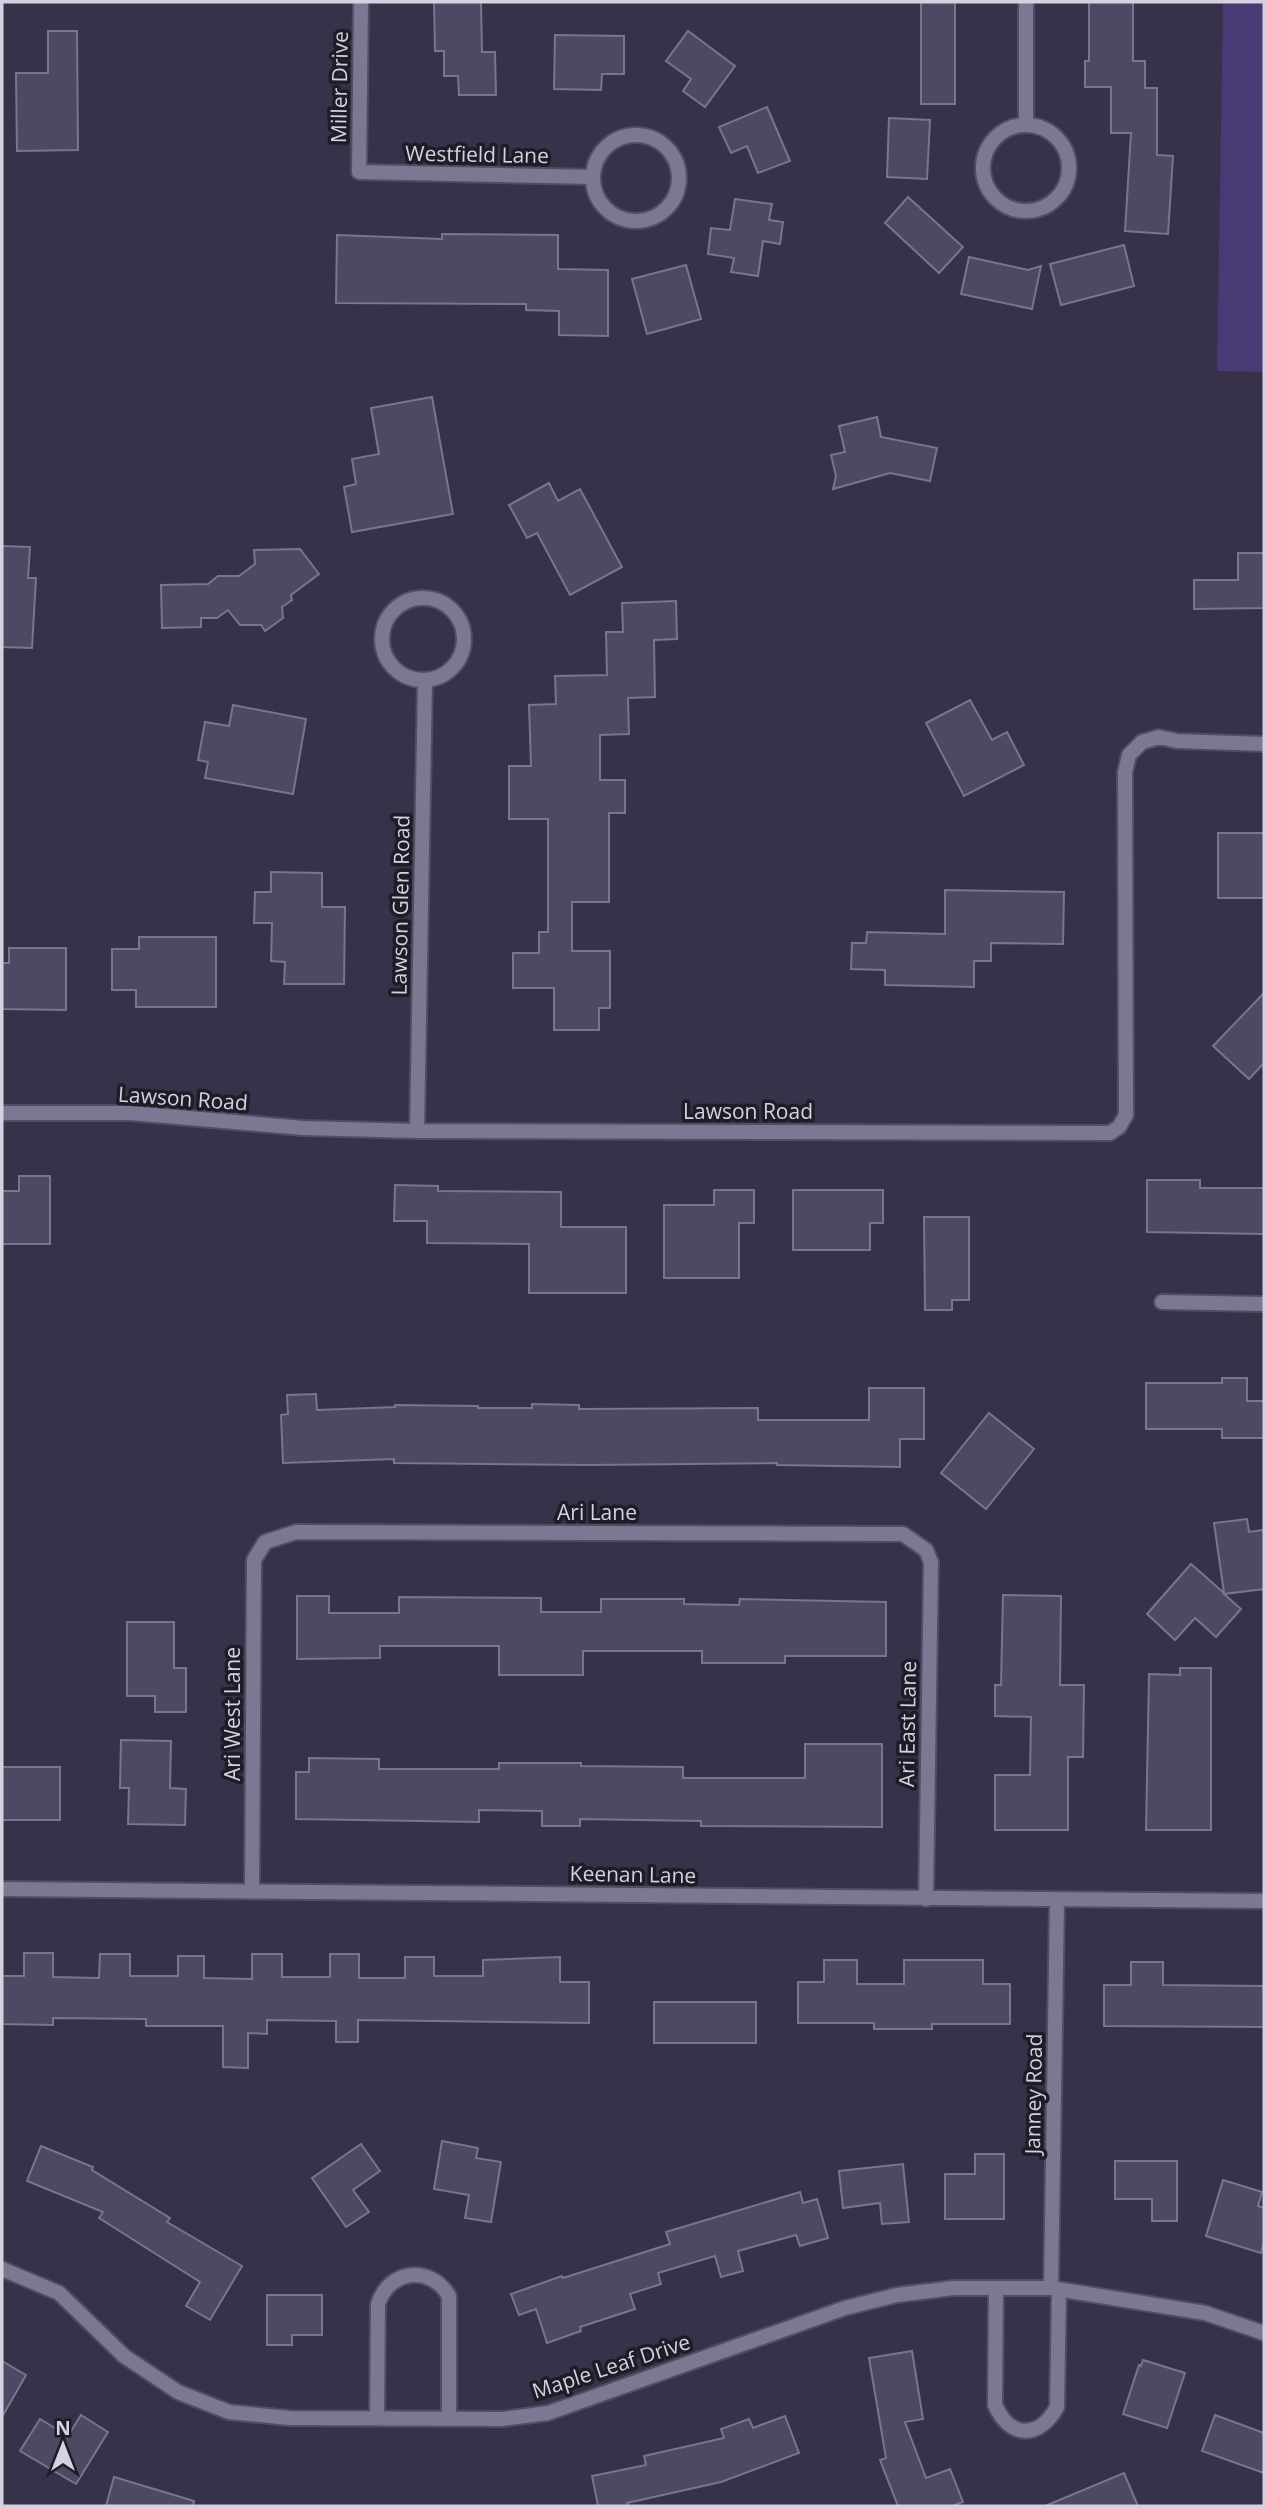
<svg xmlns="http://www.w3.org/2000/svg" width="1266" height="2508" font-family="'Open Sans',sans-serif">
	<rect width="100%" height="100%" fill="#37324a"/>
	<!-- green -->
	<polygon fill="#493975" points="1223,2 1264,2 1264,372 1217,371"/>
	<!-- building -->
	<g fill="#4e4962" stroke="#79748f" stroke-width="2">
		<polygon points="434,2 481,2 482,52 495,52 496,95 459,95 458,76 444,76 444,51 435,51"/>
		<rect x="921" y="2" width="34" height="102"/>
		<polygon points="1089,2 1133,2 1133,61 1145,61 1145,88 1157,88 1157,155 1173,156 1168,234 1125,231 1131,133 1111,133 1111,87 1085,87 1085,61 1089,61"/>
		<polygon points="48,31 77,31 78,150 17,151 16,73 48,73"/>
		<polygon points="688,31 735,66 705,107 683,91 691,79 666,61"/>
		<polygon points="555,35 624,36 624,74 602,74 601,90 554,89"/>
		<polygon points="767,107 790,161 758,173 747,146 731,153 719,127"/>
		<polygon points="889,118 930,120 927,179 887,177"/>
		<polygon points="908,197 963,247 939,273 885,223"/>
		<polygon points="735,199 772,204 769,220 783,222 780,244 763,241 758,276 731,272 734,258 708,254 711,228 730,230"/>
		<polygon points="442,234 558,235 558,269 608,270 608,336 559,335 559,311 526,310 526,304 336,303 337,235 442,239"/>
		<polygon points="1124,245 1134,286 1061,305 1050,264"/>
		<polygon points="969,257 1028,270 1041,266 1032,309 961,294"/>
		<polygon points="686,265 701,319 647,334 632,279"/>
		<polygon points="432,397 453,514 352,532 344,487 356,484 352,459 379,454 371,408"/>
		<polygon points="877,417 881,437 937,448 930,481 890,473 833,489 836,476 831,455 845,452 839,426"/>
		<polygon points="549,483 558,501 580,489 622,567 570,595 537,533 527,538 509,505"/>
		<polygon points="2,546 30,547 28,578 36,578 32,648 2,647"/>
		<polygon points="300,549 319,574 291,595 292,600 282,607 283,618 265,631 261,625 240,625 228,610 217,618 201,618 201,627 162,628 161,585 208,584 218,576 239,576 255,564 254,550"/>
		<polygon points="1238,553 1264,553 1264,608 1194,609 1194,580 1238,580"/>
		<polygon points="676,601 677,639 654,640 655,697 628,698 629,734 600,735 600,780 625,780 625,813 609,813 609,902 572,902 572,951 610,951 610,1008 599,1008 599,1030 554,1030 554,988 513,988 513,953 539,953 539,932 548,932 548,819 509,819 509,766 531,766 529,705 556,704 555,676 607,675 606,632 623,632 622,603"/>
		<polygon points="970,700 992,740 1007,732 1024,765 964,796 926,723"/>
		<polygon points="233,705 306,719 293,794 205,778 208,762 198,760 205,722 229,726"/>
		<rect x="1218" y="833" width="46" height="65"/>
		<polygon points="271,872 322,873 322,907 345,907 344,984 284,984 285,962 271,961 272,923 254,923 255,892 271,892"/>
		<polygon points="945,890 1064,892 1063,944 991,943 991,961 974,961 974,987 885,985 885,970 851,969 852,943 866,943 867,932 945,934"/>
		<polygon points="139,937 216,937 216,1007 136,1007 136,990 112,990 112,949 139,949"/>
		<polygon points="9,948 66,948 66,1010 2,1009 2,963 9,963"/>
		<polygon points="1264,993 1264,1063 1249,1079 1213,1046"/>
		<polygon points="19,1176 50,1176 50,1244 2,1244 2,1191 19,1191"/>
		<polygon points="1147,1180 1200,1180 1200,1188 1264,1188 1264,1234 1147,1232"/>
		<polygon points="395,1185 438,1186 438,1191 561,1192 561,1227 626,1227 626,1293 529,1293 529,1244 427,1243 427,1221 394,1221"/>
		<polygon points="714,1190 754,1190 754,1223 739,1223 739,1278 664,1278 664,1205 714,1205"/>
		<polygon points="793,1190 883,1190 883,1223 870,1223 870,1250 793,1250"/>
		<polygon points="924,1217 969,1217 969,1300 952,1300 952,1310 925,1310"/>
		<polygon points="1222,1378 1247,1378 1247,1401 1264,1401 1264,1438 1222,1438 1222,1429 1146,1429 1146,1383 1222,1383"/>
		<polygon points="869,1388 924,1388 924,1439 900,1439 900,1467 777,1465 777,1463 589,1465 394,1463 394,1459 283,1463 281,1415 288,1414 287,1395 316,1394 317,1410 395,1407 395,1405 478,1406 478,1408 532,1408 532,1404 579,1405 579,1409 758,1408 758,1420 869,1420"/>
		<polygon points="989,1413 1034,1449 986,1509 941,1473"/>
		<polygon points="1247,1519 1249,1532 1264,1530 1264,1589 1224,1594 1241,1609 1216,1637 1195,1618 1175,1640 1147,1614 1191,1564 1224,1593 1214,1523"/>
		<polygon points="1003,1595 1061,1596 1060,1685 1084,1685 1083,1757 1068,1757 1068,1830 995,1830 995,1775 1030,1775 1031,1717 995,1716 995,1685 1001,1685"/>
		<polygon points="297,1596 329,1596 329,1613 399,1613 399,1597 541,1598 541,1612 601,1612 601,1599 684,1599 684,1604 739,1605 740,1599 886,1602 886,1656 785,1656 785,1663 702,1663 702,1651 583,1651 583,1675 499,1675 499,1646 380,1646 380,1658 297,1659"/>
		<polygon points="127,1622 174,1622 174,1668 186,1668 186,1712 155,1712 155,1696 127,1696"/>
		<polygon points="1180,1668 1211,1668 1211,1830 1146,1830 1149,1674 1180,1675"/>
		<polygon points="121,1740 171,1741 170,1788 186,1789 185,1825 128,1824 129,1788 120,1788"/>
		<polygon points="805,1744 882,1744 882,1827 701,1826 701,1821 580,1819 580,1826 542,1826 542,1811 479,1810 479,1822 296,1819 296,1772 309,1772 309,1758 379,1759 379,1769 499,1769 499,1763 581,1763 581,1766 683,1767 683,1778 805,1778"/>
		<rect x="2" y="1767" width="58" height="53"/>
		<polygon points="24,1953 53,1953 53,1977 99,1978 100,1954 130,1954 130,1976 178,1976 178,1956 204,1956 204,1978 252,1979 252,1954 282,1954 282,1977 330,1977 330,1954 359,1954 359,1978 405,1978 405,1957 434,1957 434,1976 483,1976 483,1960 560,1957 560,1982 589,1982 589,2023 358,2020 358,2042 336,2042 336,2021 267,2020 267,2034 248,2033 248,2068 223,2067 223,2026 146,2026 146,2019 53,2018 53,2025 2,2024 2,1976 24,1976"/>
		<polygon points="824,1960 857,1960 857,1984 904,1984 904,1960 983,1960 983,1984 1010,1984 1010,2024 932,2024 932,2029 874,2029 874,2023 798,2023 798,1982 824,1982"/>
		<polygon points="1131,1962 1163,1962 1163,1985 1264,1986 1264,2027 1104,2026 1104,1985 1131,1985"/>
		<rect x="654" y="2002" width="102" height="41"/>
		<polygon points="442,2141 478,2148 476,2158 501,2162 491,2222 465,2218 469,2195 434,2189"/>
		<polygon points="361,2144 380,2171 353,2190 369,2212 346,2227 312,2178"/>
		<polygon points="41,2146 93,2167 92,2170 170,2218 167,2222 242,2266 210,2320 186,2306 200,2282 99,2218 103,2212 27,2181"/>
		<polygon points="975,2154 1004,2154 1004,2219 945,2219 945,2174 975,2174"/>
		<polygon points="1115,2161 1177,2161 1177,2221 1152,2221 1152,2199 1115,2199"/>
		<polygon points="903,2164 909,2222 882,2224 880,2203 843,2208 839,2171"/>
		<polygon points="1223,2180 1262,2192 1258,2206 1264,2208 1264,2242 1261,2253 1206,2236"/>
		<polygon points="800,2192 803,2203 817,2199 828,2238 800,2246 796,2235 738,2251 743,2271 721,2277 715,2256 658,2273 661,2284 630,2294 635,2309 580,2327 581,2331 547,2343 536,2309 519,2315 511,2294 562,2276 563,2278 670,2244 666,2232"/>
		<polygon points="267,2295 322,2295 322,2335 292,2335 292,2345 267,2345"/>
		<polygon points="912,2351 923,2419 905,2422 926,2478 950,2469 963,2502 952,2506 898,2506 880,2460 886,2458 869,2358"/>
		<polygon points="1143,2360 1185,2373 1167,2428 1123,2414 1139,2365 1141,2366"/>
		<polygon points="2,2361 26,2375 2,2417"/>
		<polygon points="81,2415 108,2432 76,2484 20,2451 40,2419 68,2436"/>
		<polygon points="1215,2415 1264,2433 1264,2473 1202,2451"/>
		<polygon points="785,2416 799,2453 721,2482 627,2503 628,2506 598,2506 592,2476 646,2465 644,2456 724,2438 721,2429 749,2419 753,2428"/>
		<polygon points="1124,2473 1138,2506 1045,2506"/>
		<polygon points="114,2477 194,2501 193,2506 106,2506"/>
	</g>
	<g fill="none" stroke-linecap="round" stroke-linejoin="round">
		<defs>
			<g id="street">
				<polyline points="361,2 359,172 593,177"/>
				<polyline points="1026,125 1026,2"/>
				<circle cx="1026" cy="168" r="43"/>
				<circle cx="636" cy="178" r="43"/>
				<circle cx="423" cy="639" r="41"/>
				<polyline points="2,1113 131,1113 303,1128 417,1131 1110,1133 1119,1127 1126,1115 1125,772 1129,755 1142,742 1159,737 1177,741 1264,744"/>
				<polyline points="417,1131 425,680"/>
				<polyline points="1162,1302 1264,1304"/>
				<path d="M2 1889C423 1890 843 1900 1264 1901"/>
				<polyline points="252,1889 254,1560 265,1542 296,1532 903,1534 926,1550 931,1562 926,1899"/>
				<polyline points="2,2269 59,2293 124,2356 178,2392 229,2412 289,2418 502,2419 548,2413 845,2308 897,2295 953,2288 1051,2288 1205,2313 1264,2333"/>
				<path d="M996 2288 995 2405C1010 2439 1039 2439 1057 2407L1059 2290"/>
				<polyline points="1051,2288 1057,1900"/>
				<path d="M377 2418 378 2304C389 2270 430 2264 449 2296V2419"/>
			</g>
		</defs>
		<!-- street casing -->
		<use href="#street" stroke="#524d62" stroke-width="18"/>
		<!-- street -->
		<use href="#street" stroke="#7c7792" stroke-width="14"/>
	</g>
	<g text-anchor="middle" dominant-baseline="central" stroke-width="7" stroke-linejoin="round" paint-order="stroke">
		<!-- street labels -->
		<g font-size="21" fill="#d4d1e1" stroke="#1e1c27">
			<text transform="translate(339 87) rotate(-89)">Miller Drive</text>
			<text transform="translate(477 154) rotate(1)">Westfield Lane</text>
			<text transform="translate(400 905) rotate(-89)">Lawson Glen Road</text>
			<text transform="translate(183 1098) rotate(4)">Lawson Road</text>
			<text x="748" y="1111">Lawson Road</text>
			<text x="597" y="1512">Ari Lane</text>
			<text transform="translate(232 1714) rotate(-90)">Ari West Lane</text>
			<text transform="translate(907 1724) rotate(-89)">Ari East Lane</text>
			<text transform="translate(633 1874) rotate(1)">Keenan Lane</text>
			<text transform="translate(1033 2094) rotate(-89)">Janney Road</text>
			<text transform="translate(611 2366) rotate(-18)">Maple Leaf Drive</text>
		</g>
	</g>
	<!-- border -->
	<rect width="1266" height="2508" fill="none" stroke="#d4d1e1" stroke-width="7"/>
	<!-- north arrow -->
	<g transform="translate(63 2445)" stroke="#1e1c27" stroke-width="5" paint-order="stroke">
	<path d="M0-5L12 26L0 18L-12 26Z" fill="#d4d1e1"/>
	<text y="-10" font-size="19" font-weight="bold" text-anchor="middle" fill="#d4d1e1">N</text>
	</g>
</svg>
